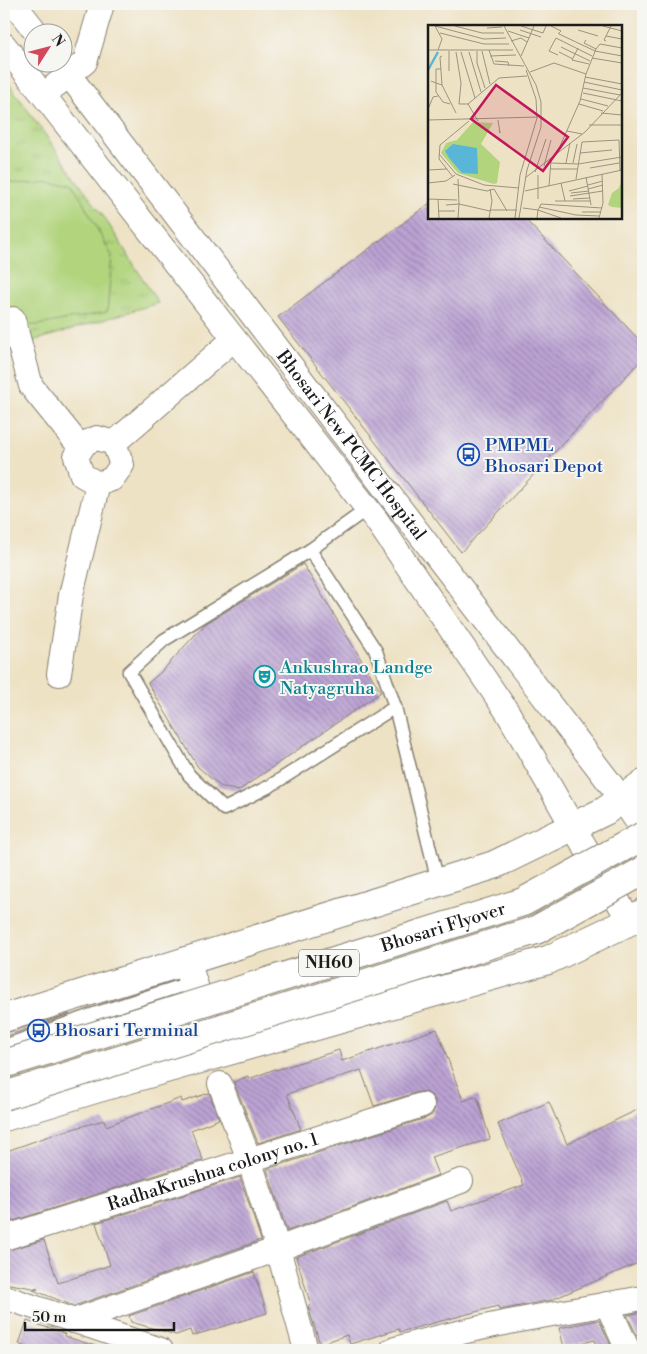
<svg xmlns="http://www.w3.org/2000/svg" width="647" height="1354" font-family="'Libre Bodoni',serif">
	<defs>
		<pattern id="grass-tufts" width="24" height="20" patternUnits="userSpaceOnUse" patternTransform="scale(1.25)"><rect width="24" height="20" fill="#b1d47d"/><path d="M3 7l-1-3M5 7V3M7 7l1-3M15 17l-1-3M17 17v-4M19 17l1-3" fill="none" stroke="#98b56b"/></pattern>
		<pattern id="building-back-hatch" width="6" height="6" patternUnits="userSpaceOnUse" patternTransform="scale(1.25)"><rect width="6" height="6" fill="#bca3d4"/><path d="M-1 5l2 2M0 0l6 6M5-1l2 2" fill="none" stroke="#9884ab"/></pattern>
	</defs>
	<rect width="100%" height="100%" fill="#f6f6f2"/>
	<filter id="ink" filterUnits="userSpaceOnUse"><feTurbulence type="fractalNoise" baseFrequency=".02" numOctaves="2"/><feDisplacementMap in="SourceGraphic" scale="10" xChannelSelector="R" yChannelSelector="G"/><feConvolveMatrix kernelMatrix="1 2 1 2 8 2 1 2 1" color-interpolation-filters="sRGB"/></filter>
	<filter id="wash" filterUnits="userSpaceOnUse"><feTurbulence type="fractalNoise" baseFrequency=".0096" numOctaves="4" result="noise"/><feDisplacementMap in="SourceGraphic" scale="20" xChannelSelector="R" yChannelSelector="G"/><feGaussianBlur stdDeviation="1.12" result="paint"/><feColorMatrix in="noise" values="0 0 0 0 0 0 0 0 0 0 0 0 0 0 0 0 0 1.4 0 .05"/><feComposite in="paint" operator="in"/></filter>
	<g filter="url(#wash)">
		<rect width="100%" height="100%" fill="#eee2c4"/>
		<!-- grass -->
		<polygon fill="url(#grass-tufts)" stroke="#66784c" points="4,77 106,220 158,303 4,350"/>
		<!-- garden -->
		<polygon fill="#b1d47d" stroke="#66784c" points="48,177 72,182 112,256 107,312 38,325 4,327 4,183"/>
		<g id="blocks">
			<!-- building -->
			<g fill="url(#building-back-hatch)">
				<polygon points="430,203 430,218 524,218 643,344 643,358 461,552 278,317"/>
				<polygon points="303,564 381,692 238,791 220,786 198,767 148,683 162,671 205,624"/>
				<polygon points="70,1014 4,1037 4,1033"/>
				<polygon points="437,1029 463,1101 477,1096 490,1139 431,1157 438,1175 287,1231 267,1169 426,1118 432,1115 435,1108 435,1100 431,1095 425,1092 418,1092 374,1106 361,1070 287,1094 301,1129 258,1143 234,1082 248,1076 249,1079 275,1069 276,1070 339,1050 342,1061"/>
				<polygon points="209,1093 219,1119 191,1130 203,1160 4,1224 4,1152 55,1134 104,1120 106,1126 181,1098 182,1102"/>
				<polygon points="549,1102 567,1144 643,1107 643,1261 551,1300 499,1310 498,1306 400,1332 399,1329 350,1344 347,1335 320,1344 308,1306 311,1305 296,1257 447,1201 451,1211 524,1185 498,1124"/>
				<polygon points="240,1177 261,1240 74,1306 33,1290 38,1289 4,1283 4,1251 44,1240 58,1283 86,1274 86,1273 110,1265 96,1223"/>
				<polygon points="254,1272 267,1313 192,1336 190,1330 176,1335 131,1322 129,1316"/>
				<polygon points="643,1312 643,1350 642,1350 641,1344 627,1315"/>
				<polygon points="599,1320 613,1350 598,1350 595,1340 564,1347 559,1328"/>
				<polygon points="27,1321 48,1328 48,1327 65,1334 64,1336 98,1347 98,1350 33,1350 19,1344"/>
			</g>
		</g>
	</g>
	<g filter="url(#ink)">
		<use href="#blocks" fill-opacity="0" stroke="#857f70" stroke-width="1"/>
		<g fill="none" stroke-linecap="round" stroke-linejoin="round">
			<defs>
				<g id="lane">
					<polygon points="310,550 376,651 395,707 270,786 224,809 189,775 129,672 164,640"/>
					<polyline points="310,550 367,509"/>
					<polyline points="395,707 438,882"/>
					<polyline points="4,1046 100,1012 193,982"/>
				</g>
				<g id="street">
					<polyline points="14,4 36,32"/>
					<polyline points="4,45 377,521 508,713 573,827 630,921"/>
					<path id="s1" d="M59 62 622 799 643 830"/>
					<polyline points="56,85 85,62 102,4"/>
					<polyline points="13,319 31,386 81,448"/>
					<polygon points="97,438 114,443 122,465 112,479 98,484 82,475 76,457 85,443"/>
					<polyline points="114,443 234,339"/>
					<polyline points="59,674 71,595 98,484"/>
					<polyline points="220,1084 249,1159 278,1249 306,1350"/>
					<path id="s2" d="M4 1238 422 1105"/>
					<polyline points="4,1297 161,1350"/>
					<polyline points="607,1304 628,1350"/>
					<polyline points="73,1321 278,1249 461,1181"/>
					<path d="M392 1350C474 1326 559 1313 643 1298"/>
				</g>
				<g id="primary">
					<polyline points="186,961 216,1055"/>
					<polyline points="4,1018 494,865 605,811 643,784"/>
					<polyline points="4,1117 95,1089 548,960 630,921 643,913"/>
				</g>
			</defs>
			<!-- lane casing -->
			<use href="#lane" stroke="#857f70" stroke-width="15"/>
			<!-- street casing -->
			<use href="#street" stroke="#857f70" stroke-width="26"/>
			<!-- primary casing -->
			<use href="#primary" stroke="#857f70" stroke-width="30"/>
			<!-- lane -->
			<use href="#lane" stroke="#fff" stroke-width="12"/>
			<!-- street -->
			<use href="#street" stroke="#fff" stroke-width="24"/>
			<!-- primary -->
			<use href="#primary" stroke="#fff" stroke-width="28"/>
			<defs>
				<g id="highway-bridge">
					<path id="s3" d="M4 1064 523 902 643 836"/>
					<polyline points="4,1096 536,930 643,871"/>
				</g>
			</defs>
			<!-- highway-bridge casing -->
			<use href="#highway-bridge" stroke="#857f70" stroke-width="30" stroke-linecap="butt"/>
			<!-- highway-bridge -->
			<use href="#highway-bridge" stroke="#fff" stroke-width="28"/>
		</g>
	</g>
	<!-- icons -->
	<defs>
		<symbol id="bus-ring" viewBox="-11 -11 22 22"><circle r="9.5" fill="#f6f6f2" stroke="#1a4fb4" stroke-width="1.5"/><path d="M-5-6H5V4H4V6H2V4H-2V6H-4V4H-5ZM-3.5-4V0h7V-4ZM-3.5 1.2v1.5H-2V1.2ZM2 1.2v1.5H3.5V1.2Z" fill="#1a4fb4"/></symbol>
		<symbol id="theatre-ring" viewBox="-11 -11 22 22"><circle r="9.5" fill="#f6f6f2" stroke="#0f9aa8" stroke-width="1.5"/><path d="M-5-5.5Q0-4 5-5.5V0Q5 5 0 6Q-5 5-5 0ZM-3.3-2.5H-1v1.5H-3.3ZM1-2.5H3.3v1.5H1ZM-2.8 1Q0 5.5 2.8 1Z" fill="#0f9aa8"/></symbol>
	</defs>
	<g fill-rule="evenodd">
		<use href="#bus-ring" x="456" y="442" width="25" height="25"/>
		<use href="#theatre-ring" x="252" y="664" width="25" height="25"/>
		<use href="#bus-ring" x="26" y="1018" width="25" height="25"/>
	</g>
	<g text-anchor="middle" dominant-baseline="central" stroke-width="4" stroke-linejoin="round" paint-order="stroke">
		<!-- shield labels -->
		<rect fill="#f6f6f2" stroke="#5d5d5c" stroke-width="1" x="299" y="949.5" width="60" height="27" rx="4"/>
		<g font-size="16" font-weight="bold" fill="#1c1c1c">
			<text x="329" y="963">NH60</text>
		</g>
		<!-- transit labels -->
		<g font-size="18" fill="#164399" stroke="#f6f6f2" text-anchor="start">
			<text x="485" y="445">PMPML<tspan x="485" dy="21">Bhosari Depot</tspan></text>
			<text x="55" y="1030">Bhosari Terminal</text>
		</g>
		<!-- street labels -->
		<g font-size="18" fill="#1c1c1c" stroke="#f6f6f2">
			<text stroke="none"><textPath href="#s1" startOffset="482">Bhosari New PCMC Hospital</textPath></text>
			<text stroke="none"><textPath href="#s3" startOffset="460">Bhosari Flyover</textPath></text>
			<text stroke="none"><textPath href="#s2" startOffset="219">RadhaKrushna colony no. 1</textPath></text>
		</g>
		<!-- culture labels -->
		<g font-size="18" fill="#0d838f" stroke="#f6f6f2" text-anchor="start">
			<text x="280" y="667">Ankushrao Landge<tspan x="280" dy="21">Natyagruha</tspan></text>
		</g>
	</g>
	<!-- overview -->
	<g transform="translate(428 25)">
		<rect width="194" height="194" fill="#eee2c4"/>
		<path d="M45 97 65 98 53 119 72 137 69 158 66 159 30 148 13 128 18 118 29 115ZM194 154V183L184 182 180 180 184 168 191 163Z" fill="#b1d47d"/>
		<path d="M25 119 49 123 50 149 34 148 21 133 17 126Z" fill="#59b6d7"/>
		<path fill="none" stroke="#59b6d7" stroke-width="2.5" d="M0 45 10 27"/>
		<path fill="none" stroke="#9a9381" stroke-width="1" d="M7 1 56 14 78 13M7 1 14 14 10 25M27 1 54 8H76M76 1 108 60 113 77V102L99 145 91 193M93 1 115 8 118 1M123 1 133 6 130 9M175 1 194 6M59 3 74 2M92 5 113 12M150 5 170 11M80 6 101 13 106 1M12 8 56 19H81M131 9 167 26 194 31M178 11 194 14M158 15 156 18 168 24M83 16 93 13 99 17M178 16 176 15 183 1M133 22 162 36M150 23 144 35 161 39M0 25H85M61 25 66 39 96 41M21 26V46M49 26V38L57 63M54 26 62 59M28 27 33 58 31 79H40L71 53 99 51M33 27 47 73M41 27 53 67M131 27 145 34M130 30 121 26 128 13 164 31M14 31 12 32 14 60 28 88M62 31 88 30M93 31 101 13M164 33 194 38M67 36 80 37 81 41M102 47 126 38 158 49M157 52 194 59M3 56 8 58V44H13M156 57 194 65M14 60 8 58V67L15 77 22 79M155 63 192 70M155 68 194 76M153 74 180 81M0 79 1 82 5 72 10 71M40 79 50 96M151 79 175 86M173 88 194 90M0 95 110 92M70 95 72 108 71 105M161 100H194M139 106 154 109M129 128 152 76 158 49 168 24 172 19 194 23M152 128 184 125M11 129 28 149 56 160 91 163M123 138 150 139 194 132M138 138 142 118M145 138 149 119M116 141 123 115M162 143 191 138M122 144H149M0 145 19 144M107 147 118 114M25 152 11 134 12 120 41 96M158 152 163 180M97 153 157 107 194 68M30 154 31 179 62 186M148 154 154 117 191 115 192 146M0 158 18 156 27 150M133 158 137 176M25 159 59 166 66 164 79 186M160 160 175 156M121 161 123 136M160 164 175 160M97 166 194 145M141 166 160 161M143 168 161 166M142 171 175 166M0 174 29 175M10 174 11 193M110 174V150M145 174 162 173M127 176H162M18 180 31 179 30 193M111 182 148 190 171 191M95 183 110 185 113 179 174 183M62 185H89M10 186H27M154 187H172M61 193 64 176 62 164M87 193 92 150 109 93 108 74 98 45M109 193 110 185 133 193M171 193 175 178 174 149"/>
		<path fill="#c2185b" fill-opacity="0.15" stroke="#c2185b" stroke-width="2.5" d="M68 60 140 112 115 146 43 94Z"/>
		<rect width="194" height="194" fill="none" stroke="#1c1c1c" stroke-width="2.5"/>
	</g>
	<!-- margin -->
	<rect width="647" height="1354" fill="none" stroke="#f6f6f2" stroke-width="20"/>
	<!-- north arrow -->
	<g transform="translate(48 48) rotate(54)"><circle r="24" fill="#f6f6f2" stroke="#9f9f9c"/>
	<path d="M0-4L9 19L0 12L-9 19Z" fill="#d1495b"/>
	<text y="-8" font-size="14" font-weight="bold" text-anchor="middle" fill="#1c1c1c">N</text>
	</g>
	<!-- scale -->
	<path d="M25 1322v8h149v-8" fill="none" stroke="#1c1c1c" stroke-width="2.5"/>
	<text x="32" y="1322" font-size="15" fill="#1c1c1c" stroke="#f6f6f2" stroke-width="4" paint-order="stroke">50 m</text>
</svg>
